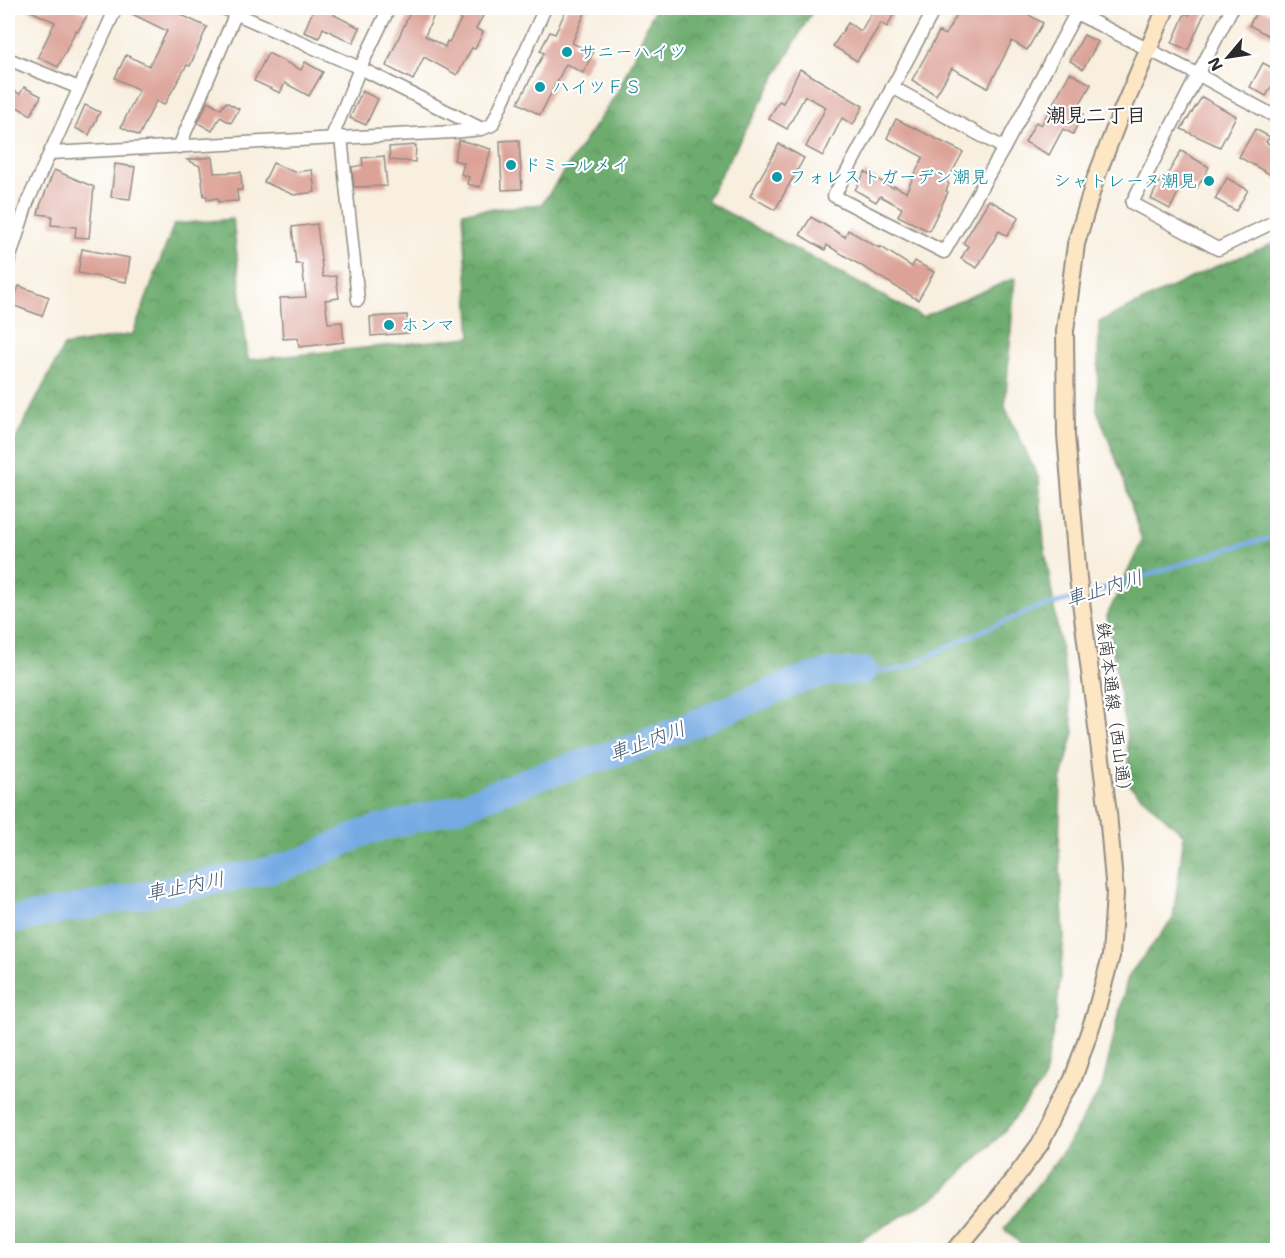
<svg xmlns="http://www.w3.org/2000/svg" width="1285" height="1258" font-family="'Shantell Sans','Klee One',sans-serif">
	<defs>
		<pattern id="forest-crowns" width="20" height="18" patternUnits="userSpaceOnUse" patternTransform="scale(1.5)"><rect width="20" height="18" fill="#6dac6e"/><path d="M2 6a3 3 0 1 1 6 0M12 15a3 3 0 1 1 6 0" fill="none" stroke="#5a8c5b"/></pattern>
	</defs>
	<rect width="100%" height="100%" fill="#fff"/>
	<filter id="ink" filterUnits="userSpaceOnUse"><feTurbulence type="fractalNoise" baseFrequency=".0167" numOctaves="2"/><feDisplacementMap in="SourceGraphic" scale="12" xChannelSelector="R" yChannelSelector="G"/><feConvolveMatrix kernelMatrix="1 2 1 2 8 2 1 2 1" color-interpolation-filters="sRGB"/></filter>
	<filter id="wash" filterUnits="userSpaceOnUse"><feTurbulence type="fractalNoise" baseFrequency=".008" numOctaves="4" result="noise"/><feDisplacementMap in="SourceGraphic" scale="24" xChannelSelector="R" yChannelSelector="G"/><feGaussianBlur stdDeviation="1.35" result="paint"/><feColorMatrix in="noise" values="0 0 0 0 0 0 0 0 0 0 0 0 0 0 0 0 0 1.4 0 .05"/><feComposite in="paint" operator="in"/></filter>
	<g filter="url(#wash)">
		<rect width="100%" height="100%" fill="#f8efdf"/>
		<!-- forest -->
		<g fill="url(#forest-crowns)" stroke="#4c6c4c" stroke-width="1.5">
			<polygon points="655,8 814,8 706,201 922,317 1015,278 1005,407 1039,479 1044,544 1074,732 1061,782 1059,848 1064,938 1056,1018 1043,1082 1002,1134 940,1194 844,1250 8,1250 8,454 64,346 133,334 174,224 233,219 248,360 471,337 463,212 542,204 617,93"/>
			<polygon points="1277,242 1277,1250 1027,1250 1004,1229 1064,1150 1102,1087 1128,976 1173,919 1184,835 1130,786 1127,738 1107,616 1142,541 1121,472 1097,410 1099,322 1212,268"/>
		</g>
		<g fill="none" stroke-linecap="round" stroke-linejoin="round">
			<!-- stream -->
			<polyline stroke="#75aae3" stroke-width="4.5" points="864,671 885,671 905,668 970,636 1034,609 1079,597 1231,548 1278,536"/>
			<!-- river -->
			<polyline stroke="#75aae3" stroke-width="27" points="8,921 268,871 304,860 365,832 458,808 538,777 636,747 806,678 832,672 864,671"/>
		</g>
		<g id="blocks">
			<!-- building -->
			<g fill="#dca297">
				<polygon points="24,8 75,8 88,14 78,31 76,30 58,67 38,57 55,22"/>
				<polygon points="124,8 167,8 207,27 190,66 187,65 164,105 156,101 139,136 121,127 139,90 115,78 126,55 149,66 167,31 124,10"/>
				<polygon points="314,8 337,8 334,15 360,28 353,43 323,28 319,38 304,32"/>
				<polygon points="412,8 437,8 425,36 445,47 447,41 449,42 467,8 487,8 476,29 483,32 475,49 472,48 457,75 424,57 413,80 386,66"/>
				<polygon points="567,8 587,8 572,43 593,53 583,73 566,64 540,115 518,103 544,53 540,51 550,32 555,34"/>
				<polygon points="874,8 897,8 887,27 881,23 857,61 833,46 848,23 861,31"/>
				<polygon points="961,8 1017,8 1043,23 1027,50 1012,41 988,88 952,68 936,95 912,80 939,32 945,35"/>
				<polygon points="1193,8 1207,8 1188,50 1172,43 1185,13 1189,15"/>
				<polygon points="1259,8 1278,17 1278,41 1249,25"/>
				<polygon points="1084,35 1098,42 1083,69 1070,61"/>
				<polygon points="268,53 301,70 305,62 323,72 309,96 285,83 280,93 254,81"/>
				<polygon points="1263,63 1278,71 1278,75 1266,96 1250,87"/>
				<polygon points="800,69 863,106 853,125 842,118 823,156 806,147 826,107 805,96 787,129 769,119 779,101 783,103"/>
				<polygon points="1070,73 1091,84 1076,111 1083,114 1073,134 1063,129 1049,155 1025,142 1036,122 1041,125"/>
				<polygon points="24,87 41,96 31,115 8,102 8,88 20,94"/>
				<polygon points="362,91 378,99 366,125 350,118"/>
				<polygon points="1202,97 1236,116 1220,147 1181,129"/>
				<polygon points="208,101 221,109 226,102 239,109 231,123 220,117 212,131 198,123"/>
				<polygon points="85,105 100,112 89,135 75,128"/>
				<polygon points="896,119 963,152 947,182 949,184 946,191 948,192 929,231 898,216 902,208 880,196 876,202 855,190 865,172 893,188 894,186 906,192 923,157 887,138"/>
				<polygon points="1255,129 1270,137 1266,142 1278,149 1278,179 1239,157"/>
				<polygon points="459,140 491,149 480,187 467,184 469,177 461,174 464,163 454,160"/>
				<polygon points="519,140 522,189 502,190 500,141"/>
				<polygon points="779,144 804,158 775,210 750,196"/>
				<polygon points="416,145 415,162 390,160 389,147"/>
				<polygon points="1181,151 1209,167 1197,188 1184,181 1170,209 1151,199 1163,175 1166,177"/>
				<polygon points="384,156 387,186 354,187 352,167 363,165 362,158"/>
				<polygon points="212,157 214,173 241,172 242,190 237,190 238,201 218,202 218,198 207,200 207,196 204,196 200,166 187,160"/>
				<polygon points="273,163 294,172 312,170 315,192 294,195 264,182"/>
				<polygon points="115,164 135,167 130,199 111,197"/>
				<polygon points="54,170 94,187 89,238 75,237 76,227 51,225 52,216 38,214 40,206"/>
				<polygon points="1227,178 1248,190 1236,211 1215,199"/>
				<polygon points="989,200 1019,217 1007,236 999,231 977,268 961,259 968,246 963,243"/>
				<polygon points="811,217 845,237 848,230 879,248 880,246 912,267 915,261 934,272 918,300 827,245 825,250 800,235"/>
				<polygon points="317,224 323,277 336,276 339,298 325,300 328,323 342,322 344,342 299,347 298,338 283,339 280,298 306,297 302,264 296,264 292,227"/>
				<polygon points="82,249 130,258 126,282 78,273"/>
				<polygon points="19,286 49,297 42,316 12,305"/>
				<polygon points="407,315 409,333 371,336 370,317"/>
			</g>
		</g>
	</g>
	<g filter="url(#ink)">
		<use href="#blocks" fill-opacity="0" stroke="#928d85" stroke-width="1.5"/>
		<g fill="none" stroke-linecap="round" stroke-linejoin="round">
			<defs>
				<g id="street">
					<polyline points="223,8 360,68 480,128"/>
					<polyline points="935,8 834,196 944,252 1004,148"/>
					<polyline points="1066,8 1197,74 1278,118"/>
					<polyline points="1232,8 1132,203 1218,249 1278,220"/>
					<polyline points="8,59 79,88"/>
					<polyline points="892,87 1004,148 1076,13"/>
					<polyline points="332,137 360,68 389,8"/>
					<polyline points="341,137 358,300"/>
					<polyline points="179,147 238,8"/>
					<polyline points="50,153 453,132 481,129 492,125 545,8"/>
					<polyline points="8,263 27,203 116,8"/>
				</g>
				<polyline id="secondary" points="955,1250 1014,1179 1040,1144 1058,1109 1073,1079 1095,1015 1111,956 1115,893 1108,813 1078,578 1066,435 1065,331 1076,244 1095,180 1119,118 1166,8"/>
			</defs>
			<!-- street casing -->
			<use href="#street" stroke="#928d85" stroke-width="15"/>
			<!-- secondary casing -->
			<use href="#secondary" stroke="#928d85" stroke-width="20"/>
			<!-- street -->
			<use href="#street" stroke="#fff" stroke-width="12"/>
			<!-- secondary -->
			<use href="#secondary" stroke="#fce6c4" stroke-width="16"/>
		</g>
	</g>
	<!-- markers -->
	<g fill="#0f9aa8" stroke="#fff" stroke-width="2">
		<circle cx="567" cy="52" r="6"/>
		<circle cx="540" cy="87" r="6"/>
		<circle cx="511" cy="165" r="6"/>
		<circle cx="777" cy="177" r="6"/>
		<circle cx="1209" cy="181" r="6"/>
		<circle cx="389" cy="325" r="6"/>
	</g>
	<g text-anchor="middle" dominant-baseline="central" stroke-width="4.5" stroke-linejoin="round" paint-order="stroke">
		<!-- culture labels -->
		<g font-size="18" fill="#0d838f" stroke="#fff" text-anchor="start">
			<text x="579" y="52">サニーハイツ</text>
			<text x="552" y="87">ハイツＦＳ</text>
			<text x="523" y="165">ドミールメイ</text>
			<text x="789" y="177">フォレストガーデン潮見</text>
			<text x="1197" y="181" text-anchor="end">シャトレーヌ潮見</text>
			<text x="401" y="325">ホンマ</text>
		</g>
		<!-- street labels -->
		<g font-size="18" fill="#2b2b2b" stroke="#fff">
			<text transform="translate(1114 711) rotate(83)">鉄南本通線（西山通）</text>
		</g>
		<!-- neighbourhood labels -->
		<g font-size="20" font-weight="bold" fill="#2b2b2b" stroke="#fff">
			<text x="1096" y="115">潮見二丁目</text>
		</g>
		<!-- water labels -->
		<g font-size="20" font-style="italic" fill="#495e75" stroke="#fff">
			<text transform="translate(1104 588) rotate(-17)">車止内川</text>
			<text transform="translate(647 741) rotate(-20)">車止内川</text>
			<text transform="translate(185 886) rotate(-11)">車止内川</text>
		</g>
	</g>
	<!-- margin -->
	<rect width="1285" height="1258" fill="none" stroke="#fff" stroke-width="30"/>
	<!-- north arrow -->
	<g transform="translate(1228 57) rotate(241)" stroke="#ffffff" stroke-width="4.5" paint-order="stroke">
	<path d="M0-4.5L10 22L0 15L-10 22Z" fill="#2b2b2b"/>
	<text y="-9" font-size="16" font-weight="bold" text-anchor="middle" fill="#2b2b2b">N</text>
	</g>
</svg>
